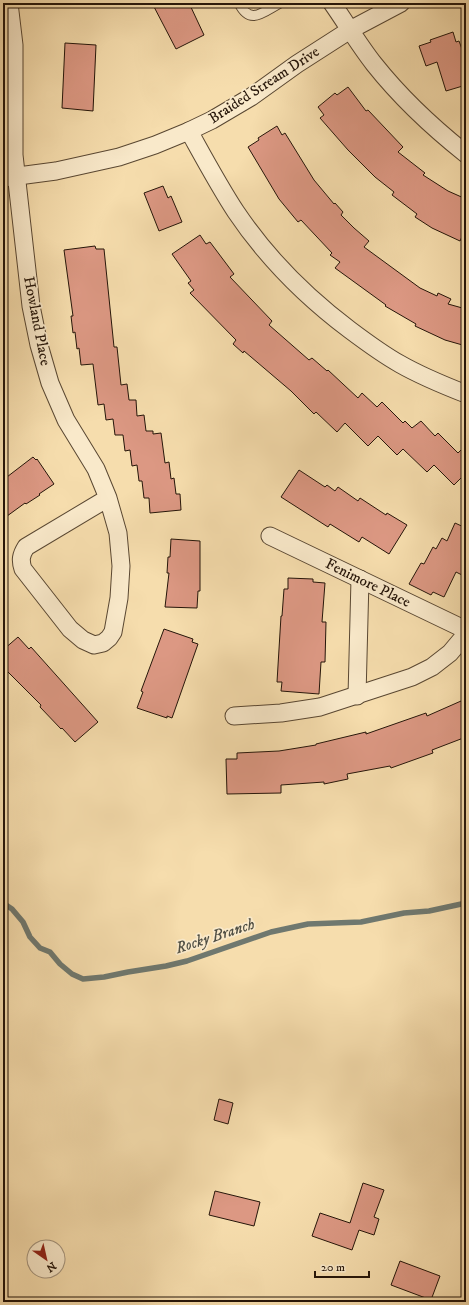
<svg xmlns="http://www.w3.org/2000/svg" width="469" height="1305" font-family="'IM FELL DW Pica',serif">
	<rect width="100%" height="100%" fill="#f6ddad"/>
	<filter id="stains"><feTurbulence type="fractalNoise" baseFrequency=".005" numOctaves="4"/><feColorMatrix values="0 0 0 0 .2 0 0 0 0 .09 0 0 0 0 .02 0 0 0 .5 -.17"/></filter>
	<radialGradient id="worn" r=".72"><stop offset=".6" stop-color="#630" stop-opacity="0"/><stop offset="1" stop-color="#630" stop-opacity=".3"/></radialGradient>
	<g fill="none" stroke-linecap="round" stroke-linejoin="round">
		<!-- stream -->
		<polyline stroke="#6f786f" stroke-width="5.5" points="3,903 12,909 23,922 30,937 40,948 50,952 60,964 72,974 83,979 104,977 128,972 166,966 187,961 271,932 308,924 361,922 404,913 429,911 466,903"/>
	</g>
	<!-- building -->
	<g fill="#dc9883" stroke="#251509">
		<polygon points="152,3 189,3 204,35 176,49"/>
		<polygon points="453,32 456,42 459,41 466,60 466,85 446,91 437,62 426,66 419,46 431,42 430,40"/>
		<polygon points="65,43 96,45 93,111 62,108"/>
		<polygon points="348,87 366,111 368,110 403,147 398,152 425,173 423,175 448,191 466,199 466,228 460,241 432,228 415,217 417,214 392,195 394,192 375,177 348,150 320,118 324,115 318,107 335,93 337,95"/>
		<polygon points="277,126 282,135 285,133 314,180 334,204 335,203 343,212 341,215 354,228 369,241 364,247 420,288 437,296 438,293 451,299 448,304 466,309 466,346 445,340 415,326 416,324 385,306 386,305 335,268 340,262 330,255 332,253 301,220 298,222 279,199 248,147 259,140 258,138"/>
		<polygon points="163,186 168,198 171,196 182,222 159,231 144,193"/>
		<polygon points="200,235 206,244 210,242 234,274 230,277 272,321 269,325 309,360 312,358 327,371 328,370 358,398 362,393 377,407 382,402 403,423 405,421 412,428 421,421 435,436 438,433 458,453 466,445 466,473 454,485 434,465 427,472 403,449 397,455 378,436 368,446 345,423 337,432 316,412 314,414 291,391 244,351 243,353 233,344 236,340 190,293 194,290 188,283 191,281 172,254"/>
		<polygon points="95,246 96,249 104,249 114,347 117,347 121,385 127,384 129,400 136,400 137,416 144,415 146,431 153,431 153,434 161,433 165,463 169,462 171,479 174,478 176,494 180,494 181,510 150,513 149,498 144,498 142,481 139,481 137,465 132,466 130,450 125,451 123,435 115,435 113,419 106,420 104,404 98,405 93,364 81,365 79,348 77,349 75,332 73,333 71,316 73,316 64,250"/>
		<polygon points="33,457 36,460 37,459 54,484 39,494 40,495 26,504 25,503 3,519 3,480"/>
		<polygon points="299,470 325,487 327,485 335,491 338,487 358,501 360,498 386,515 387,513 407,525 389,554 362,537 359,542 330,524 328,527 281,497"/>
		<polygon points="455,523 466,528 466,577 456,572 444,597 433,592 431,595 409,584 421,563 424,564 433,547 436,549 442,538 447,541"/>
		<polygon points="171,539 200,541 200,591 198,591 197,608 165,607 169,573 167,573 168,557 170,557"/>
		<polygon points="288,578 313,579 313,582 325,583 322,622 326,622 325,662 321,662 319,694 281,691 282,682 277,682 281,616 282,616 284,589 288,589"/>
		<polygon points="164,629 193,639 192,642 198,644 172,718 167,716 167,718 137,708 143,692 141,691"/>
		<polygon points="18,637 29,649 31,647 98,722 75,742 62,728 61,729 40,707 41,705 3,667 3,650"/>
		<polygon points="461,701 466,713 466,737 432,750 433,753 391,768 390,766 347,774 348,779 324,784 324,782 281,785 281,793 227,794 226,759 237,759 237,753 279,751 316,745 316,744 366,732 366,734 426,713 427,716"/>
		<polygon points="219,1099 233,1103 228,1124 214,1120"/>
		<polygon points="363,1183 384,1190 374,1217 379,1219 374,1235 359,1230 352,1250 312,1236 320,1213 350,1223"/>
		<polygon points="215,1191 260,1202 254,1226 209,1215"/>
		<polygon points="400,1261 440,1276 431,1300 391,1285"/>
	</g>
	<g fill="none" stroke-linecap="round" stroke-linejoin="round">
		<defs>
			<path id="service" d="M239 3C250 26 263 12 280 3"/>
			<g id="minor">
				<path d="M9 3 14 45V155L31 306 39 345 50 383 66 420 96 469 108 498 26 547C21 555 20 560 23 569L70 629 83 640 94 645 103 643 109 638 113 632 119 598 121 566 118 533 108 498"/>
				<path d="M332 3C346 23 359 45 374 64 401 98 432 127 466 154"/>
				<path d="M189 131C204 158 219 186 236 212 267 258 306 297 350 330 366 342 382 354 400 364 421 376 443 385 466 394"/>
				<polyline points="3,178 56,171 119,157 155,145 189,131 212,120 251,97 297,64 350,30 401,3"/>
				<polyline points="270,536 466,630"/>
				<polyline points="357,696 360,579"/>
				<polyline points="234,716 281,713 320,707 412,677 432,667 450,653 466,634"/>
			</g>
		</defs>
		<!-- service casing -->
		<use href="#service" stroke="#594732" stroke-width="11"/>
		<!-- minor casing -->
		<use href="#minor" stroke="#594732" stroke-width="19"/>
		<!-- service -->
		<use href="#service" stroke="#f9e9ca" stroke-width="9"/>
		<!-- minor -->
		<use href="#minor" stroke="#f9e9ca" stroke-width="17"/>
	</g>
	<g text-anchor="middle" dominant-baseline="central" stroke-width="3.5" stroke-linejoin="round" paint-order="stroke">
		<!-- street labels -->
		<g font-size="15" fill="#251509" stroke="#f9e9ca">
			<text transform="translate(264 85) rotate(-33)">Braided Stream Drive</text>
			<text transform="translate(37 321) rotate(79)">Howland Place</text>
			<text transform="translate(368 583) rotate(26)">Fenimore Place</text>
		</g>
		<!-- water labels -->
		<g font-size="16" font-style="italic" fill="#504f44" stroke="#f9e9ca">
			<text transform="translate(215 936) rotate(-18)">Rocky Branch</text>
		</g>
	</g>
	<!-- margin -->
	<rect width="469" height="1305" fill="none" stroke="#f6ddad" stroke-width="16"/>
	<rect x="4" y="4" width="461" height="1297" fill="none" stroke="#251509" stroke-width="2"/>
	<rect x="8" y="8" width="453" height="1289" fill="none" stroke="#251509"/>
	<!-- north arrow -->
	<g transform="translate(46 1259) rotate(146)"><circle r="19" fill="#f9e9ca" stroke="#a4947d"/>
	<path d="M0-3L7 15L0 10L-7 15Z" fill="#8f2418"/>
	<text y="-6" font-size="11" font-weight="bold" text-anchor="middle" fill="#251509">N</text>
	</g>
	<!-- scale -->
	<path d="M315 1271v6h54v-6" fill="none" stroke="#251509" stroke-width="2"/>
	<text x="321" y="1271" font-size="12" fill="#251509" stroke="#f9e9ca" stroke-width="3" paint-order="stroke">20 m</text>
	<rect width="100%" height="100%" filter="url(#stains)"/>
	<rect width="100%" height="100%" fill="url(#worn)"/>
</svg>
